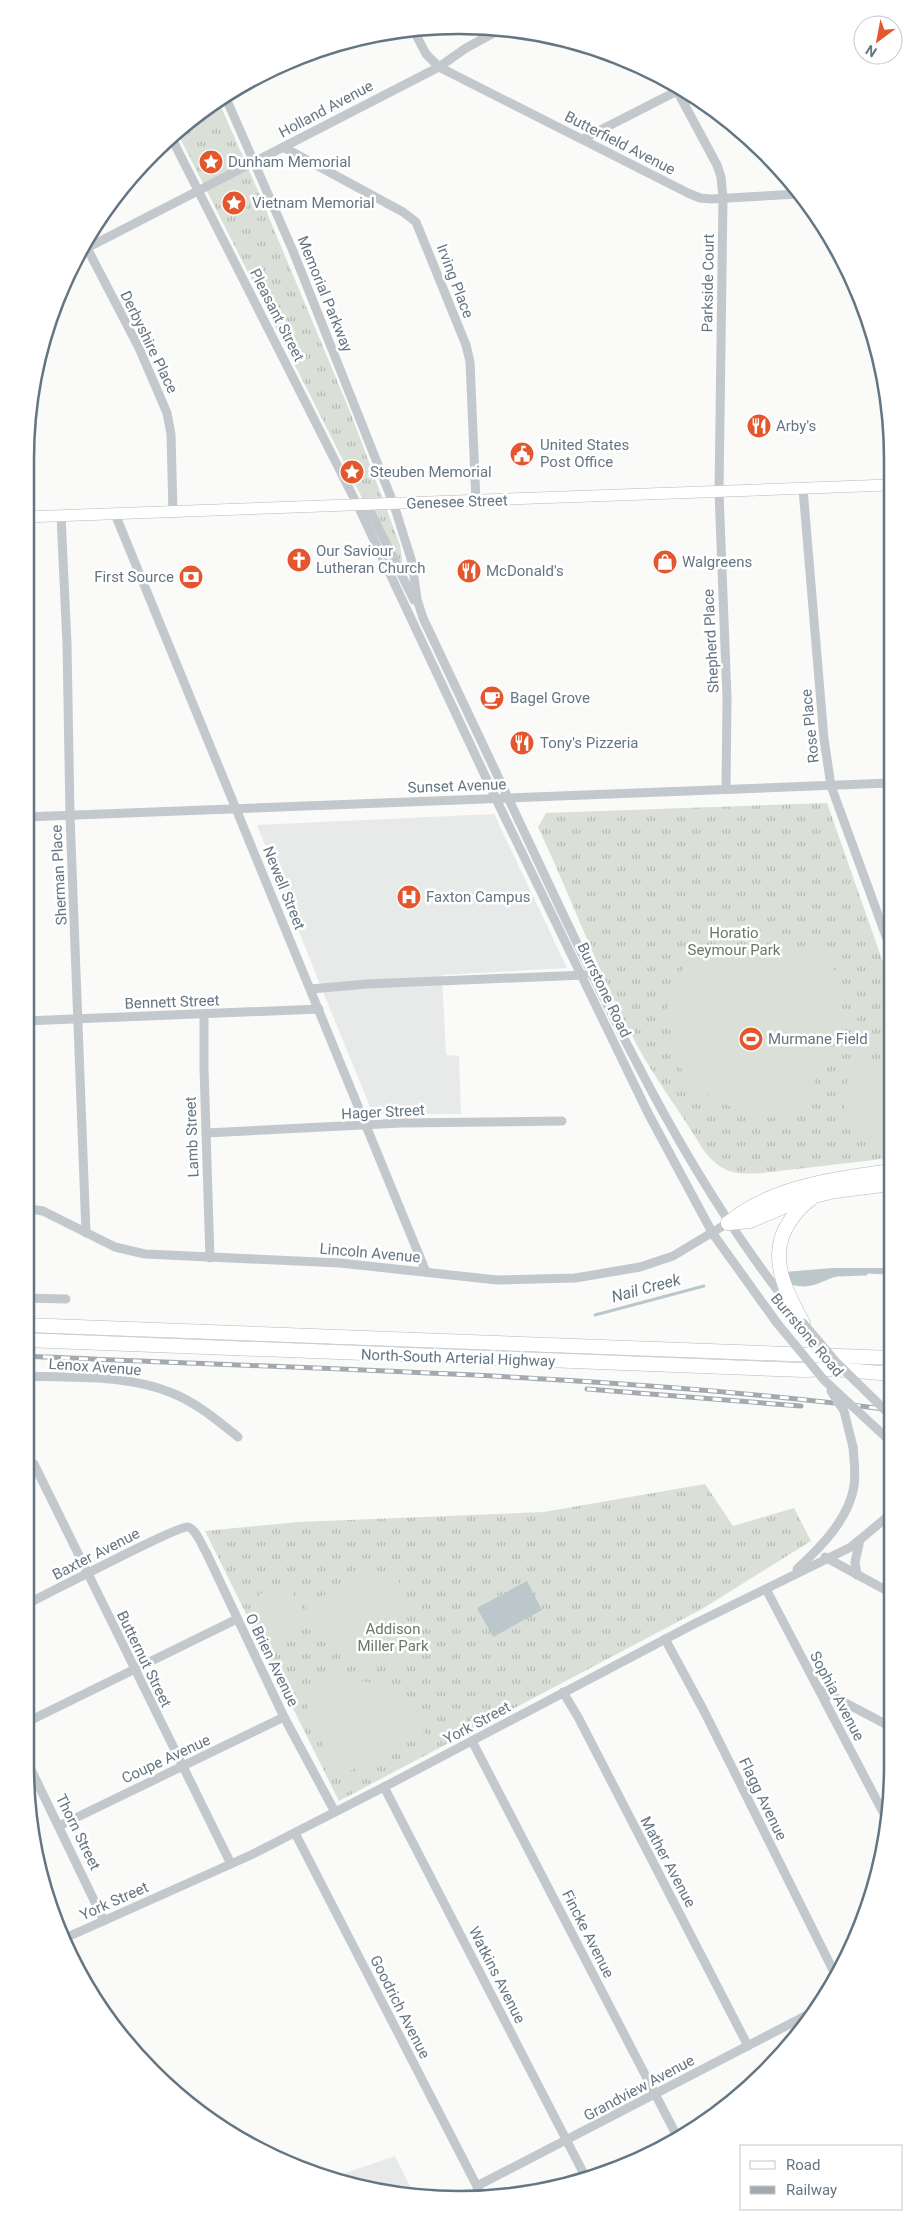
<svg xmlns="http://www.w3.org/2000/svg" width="918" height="2225" font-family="Roboto,sans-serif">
	<defs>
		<pattern id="grass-tufts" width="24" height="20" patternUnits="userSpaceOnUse" patternTransform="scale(1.25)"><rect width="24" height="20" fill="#dadfd7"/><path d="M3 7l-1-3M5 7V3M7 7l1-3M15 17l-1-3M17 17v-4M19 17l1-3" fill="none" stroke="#b4b9b4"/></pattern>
	</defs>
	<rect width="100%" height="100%" fill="#fafaf8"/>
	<!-- built -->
	<g fill="#e8e9e9">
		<polygon points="494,814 567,968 442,975 446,1055 459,1056 461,1114 373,1114 317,977 257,825"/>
		<polygon points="395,2156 415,2196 402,2196 328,2179"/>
	</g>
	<!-- grass -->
	<g fill="url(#grass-tufts)">
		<polygon points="218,100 255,184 351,414 400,545 405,583 177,132 195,115"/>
		<path d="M827 803 891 985V1158L762 1173C733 1175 723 1173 704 1151 683 1115 656 1081 637 1045 599 975 572 899 538 827L546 813Z"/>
		<polygon points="705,1484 733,1526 794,1508 811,1541 702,1609 339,1801 205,1531 299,1522 544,1512"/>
	</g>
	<!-- pitch -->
	<g fill="#dadfd7">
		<polygon points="726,948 821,951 842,981 837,1014 804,1112 756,1120 696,1089 677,1063 666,998 692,953"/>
		<path d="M863 1059 891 1069V1150L869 1144 846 1123C842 1092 843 1085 863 1059Z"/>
		<path d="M385 1571 398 1576 416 1662C356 1675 330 1656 304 1603Z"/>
		<polygon points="288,1584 309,1624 270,1640 252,1607 260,1594"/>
		<path d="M344 1678C390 1684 402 1694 425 1734L344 1774 333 1769 300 1689 323 1681Z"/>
	</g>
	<!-- water -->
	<g fill="#bbc7cb">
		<path d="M833 1268H892V1275C877 1274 859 1272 845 1275 821 1278 815 1292 789 1284L784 1272Z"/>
		<polygon points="527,1581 542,1610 493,1637 477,1608"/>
	</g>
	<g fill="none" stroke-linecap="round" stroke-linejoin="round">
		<!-- stream -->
		<g stroke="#bbc7cb" stroke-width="3">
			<polyline points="840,1275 866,1274"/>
			<polyline points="595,1315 704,1286"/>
		</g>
		<defs>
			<polyline id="major" points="25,517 889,485"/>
			<g id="highway">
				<path d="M728 1223C773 1186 835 1179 891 1171"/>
				<polyline points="728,1223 750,1221 802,1199 835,1191 891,1184"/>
				<path d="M803 1323C786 1292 766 1255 790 1221 796 1212 802 1205 811 1199"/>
				<polyline points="25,1325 892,1358"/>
				<polyline points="25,1340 804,1370 834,1369 892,1374"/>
			</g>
		</defs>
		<!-- major casing -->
		<use href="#major" stroke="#b5babe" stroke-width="12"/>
		<!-- highway casing -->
		<use href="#highway" stroke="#b4b9bd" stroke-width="15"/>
		<!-- minor -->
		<g stroke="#c3c8cc" stroke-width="9">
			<polyline points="413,29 426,54 439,67 688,193 700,198 711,199 799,194"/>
			<polyline points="674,85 717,165 721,177 723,198 719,492 727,698 726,789"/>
			<path d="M225 96 293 251 394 505 412 562 417 599 423 618C469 716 516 814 562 912 627 1048 695 1186 789 1305"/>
			<polyline points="171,137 358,506 496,799 648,1113 713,1234 777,1323"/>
			<polyline points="583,139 681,89"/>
			<polyline points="283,147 403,212 416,222 466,345 470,362 476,502"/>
			<polyline points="87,248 139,348 167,413 171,434 173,513"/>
			<polyline points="79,252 439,67 466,48 503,28"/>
			<polyline points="803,489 824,739 831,786 891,950"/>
			<polyline points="367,505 414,600"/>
			<polyline points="115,514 426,1272"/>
			<polyline points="61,516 67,644 70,816 86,1233"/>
			<polyline points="25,817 890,783"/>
			<polyline points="311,989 367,984 585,975"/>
			<polyline points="204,1014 204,1069 210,1258"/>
			<polyline points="25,1021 319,1009"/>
			<polyline points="206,1133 401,1123 562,1121"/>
			<polyline points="25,1208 43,1211 115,1247 145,1254 340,1263 497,1280 575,1278 640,1267 673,1256 728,1223"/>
			<polyline points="25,1298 66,1299"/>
			<path d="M25 1376C73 1378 127 1374 172 1393 197 1403 218 1421 238 1437"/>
			<polyline points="877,1429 892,1443"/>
			<polyline points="34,1464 231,1864"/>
			<polyline points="825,1557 893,1594"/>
			<path d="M797 1569C820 1548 849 1519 854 1486 856 1473 854 1460 853 1447"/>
			<polyline points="857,1575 855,1562 860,1540"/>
			<polyline points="766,1589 885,1816"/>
			<path d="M25 1605C46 1595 178 1525 188 1527 196 1529 202 1546 206 1552L284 1717 335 1812"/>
			<polyline points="665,1639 704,1711 834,1972"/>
			<polyline points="819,1689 893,1728"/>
			<polyline points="563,1692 578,1717 748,2046"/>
			<polyline points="25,1723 237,1619"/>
			<polyline points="472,1741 679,2140"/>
			<polyline points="25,1757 104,1921"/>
			<polyline points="384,1787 585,2176"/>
			<polyline points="59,1826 284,1717"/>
			<polyline points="295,1833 481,2194"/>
			<polyline points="63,1939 251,1855 384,1787 696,1623 851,1547 892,1513"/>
			<polyline points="477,2186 813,2012"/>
		</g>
		<!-- major -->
		<use href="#major" stroke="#fff" stroke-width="11"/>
		<!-- highway -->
		<use href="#highway" stroke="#fff" stroke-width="14"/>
		<defs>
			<g id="rail">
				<path d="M25 1356C314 1370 605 1373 892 1410"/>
				<polyline points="587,1389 801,1406"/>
			</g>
		</defs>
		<!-- rail casing -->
		<use href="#rail" stroke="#a2aab0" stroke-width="5"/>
		<!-- rail -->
		<use href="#rail" stroke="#fff" stroke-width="3" stroke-dasharray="9" stroke-linecap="butt"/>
		<!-- minor-bridge -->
		<g stroke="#c3c8cc" stroke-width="9">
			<polyline points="777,1323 824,1380 877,1429"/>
			<polyline points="803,1323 836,1362 892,1417"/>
			<polyline points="831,1391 844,1411 853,1447"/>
		</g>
	</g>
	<!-- icons -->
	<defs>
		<symbol id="sight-disc" viewBox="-11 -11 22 22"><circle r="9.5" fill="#e4572e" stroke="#fff"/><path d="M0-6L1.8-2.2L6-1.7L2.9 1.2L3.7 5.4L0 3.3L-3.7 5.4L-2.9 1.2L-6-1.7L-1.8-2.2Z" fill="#fff"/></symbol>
		<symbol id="restaurant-disc" viewBox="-11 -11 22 22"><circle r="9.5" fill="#e4572e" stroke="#fff"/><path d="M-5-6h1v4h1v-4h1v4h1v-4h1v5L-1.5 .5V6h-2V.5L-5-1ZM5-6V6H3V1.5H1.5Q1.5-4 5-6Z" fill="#fff"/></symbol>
		<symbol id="civic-disc" viewBox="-11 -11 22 22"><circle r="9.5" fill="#e4572e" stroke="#fff"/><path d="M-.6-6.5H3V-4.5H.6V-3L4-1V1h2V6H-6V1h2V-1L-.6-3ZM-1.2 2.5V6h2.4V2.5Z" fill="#fff"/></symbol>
		<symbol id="church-disc" viewBox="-11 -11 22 22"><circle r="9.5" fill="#e4572e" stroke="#fff"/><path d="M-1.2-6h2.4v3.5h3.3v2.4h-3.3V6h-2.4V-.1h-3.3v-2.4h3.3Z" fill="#fff"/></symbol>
		<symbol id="shop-disc" viewBox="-11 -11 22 22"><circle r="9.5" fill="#e4572e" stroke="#fff"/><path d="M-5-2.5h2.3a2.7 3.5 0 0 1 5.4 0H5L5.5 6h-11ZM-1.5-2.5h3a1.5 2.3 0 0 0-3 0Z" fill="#fff"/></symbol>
		<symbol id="bank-disc" viewBox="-11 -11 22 22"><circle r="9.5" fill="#e4572e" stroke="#fff"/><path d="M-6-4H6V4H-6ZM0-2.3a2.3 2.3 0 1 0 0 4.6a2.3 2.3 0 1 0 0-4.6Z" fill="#fff"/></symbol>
		<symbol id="cafe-disc" viewBox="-11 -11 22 22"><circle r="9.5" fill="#e4572e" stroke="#fff"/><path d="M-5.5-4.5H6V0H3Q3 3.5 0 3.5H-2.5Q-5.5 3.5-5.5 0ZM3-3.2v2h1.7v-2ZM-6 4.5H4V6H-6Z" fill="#fff"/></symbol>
		<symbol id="hospital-disc" viewBox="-11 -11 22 22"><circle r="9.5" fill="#e4572e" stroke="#fff"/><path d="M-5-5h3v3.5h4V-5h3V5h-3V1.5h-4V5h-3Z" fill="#fff"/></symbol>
		<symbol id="stadium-disc" viewBox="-11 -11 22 22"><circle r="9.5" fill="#e4572e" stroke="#fff"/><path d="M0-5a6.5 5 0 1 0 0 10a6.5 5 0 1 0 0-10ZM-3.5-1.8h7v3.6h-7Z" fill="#fff"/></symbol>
	</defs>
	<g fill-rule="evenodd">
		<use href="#sight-disc" x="197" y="148" width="28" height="28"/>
		<use href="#sight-disc" x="220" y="189" width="28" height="28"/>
		<use href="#restaurant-disc" x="745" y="412" width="28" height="28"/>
		<use href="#civic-disc" x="508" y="440" width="28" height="28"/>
		<use href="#sight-disc" x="338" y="458" width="28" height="28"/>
		<use href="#church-disc" x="285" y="546" width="28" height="28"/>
		<use href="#shop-disc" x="651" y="548" width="28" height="28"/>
		<use href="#restaurant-disc" x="455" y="557" width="28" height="28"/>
		<use href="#bank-disc" x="177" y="563" width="28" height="28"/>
		<use href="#cafe-disc" x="478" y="684" width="28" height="28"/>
		<use href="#restaurant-disc" x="508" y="729" width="28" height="28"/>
		<use href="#hospital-disc" x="395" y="883" width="28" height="28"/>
		<use href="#stadium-disc" x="737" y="1025" width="28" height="28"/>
	</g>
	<g text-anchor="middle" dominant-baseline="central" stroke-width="5" stroke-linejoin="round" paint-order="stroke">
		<!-- street labels -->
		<g font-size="15" fill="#657683" stroke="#fff">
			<text transform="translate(326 109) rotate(-28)">Holland Avenue</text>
			<text transform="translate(620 143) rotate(27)">Butterfield Avenue</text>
			<text transform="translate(455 281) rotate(69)">Irving Place</text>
			<text transform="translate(708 283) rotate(-89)">Parkside Court</text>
			<text transform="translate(325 294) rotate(68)">Memorial Parkway</text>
			<text transform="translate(277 315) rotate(63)">Pleasant Street</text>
			<text transform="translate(149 342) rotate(64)">Derbyshire Place</text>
			<text transform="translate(457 502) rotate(-2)">Genesee Street</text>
			<text transform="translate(711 641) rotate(-93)">Shepherd Place</text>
			<text transform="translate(810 726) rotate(-96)">Rose Place</text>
			<text transform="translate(457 786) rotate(-2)">Sunset Avenue</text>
			<text transform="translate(59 875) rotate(-93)">Sherman Place</text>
			<text transform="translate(284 888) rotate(68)">Newell Street</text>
			<text transform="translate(604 990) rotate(64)">Burrstone Road</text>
			<text transform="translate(172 1002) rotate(-2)">Bennett Street</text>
			<text transform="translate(383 1112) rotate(-3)">Hager Street</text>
			<text transform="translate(192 1137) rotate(-92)">Lamb Street</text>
			<text transform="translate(370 1253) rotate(5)">Lincoln Avenue</text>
			<text transform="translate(807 1335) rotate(50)">Burrstone Road</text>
			<text transform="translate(458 1358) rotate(2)">North-South Arterial Highway</text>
			<text transform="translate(95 1367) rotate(4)">Lenox Avenue</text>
			<text transform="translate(96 1554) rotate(-27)">Baxter Avenue</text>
			<text transform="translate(144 1659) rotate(64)">Butternut Street</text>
			<text transform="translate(272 1660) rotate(64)">O Brien Avenue</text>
			<text transform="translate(837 1696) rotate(62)">Sophia Avenue</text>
			<text transform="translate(477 1723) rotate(-28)">York Street</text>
			<text transform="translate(166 1759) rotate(-25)">Coupe Avenue</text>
			<text transform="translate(763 1799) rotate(64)">Flagg Avenue</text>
			<text transform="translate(78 1832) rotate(64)">Thorn Street</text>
			<text transform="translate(668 1862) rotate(62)">Mather Avenue</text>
			<text transform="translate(114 1901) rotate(-24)">York Street</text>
			<text transform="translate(588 1934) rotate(63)">Fincke Avenue</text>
			<text transform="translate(497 1975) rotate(63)">Watkins Avenue</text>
			<text transform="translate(400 2007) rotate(63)">Goodrich Avenue</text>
			<text transform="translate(639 2088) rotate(-28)">Grandview Avenue</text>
		</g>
		<!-- poi labels -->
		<g font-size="15" fill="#657683" stroke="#fff" text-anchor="start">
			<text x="228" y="162">Dunham Memorial</text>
			<text x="252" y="203">Vietnam Memorial</text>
			<text x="776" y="426">Arby's</text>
			<text x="540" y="445">United States<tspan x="540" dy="17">Post Office</tspan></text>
			<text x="370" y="472">Steuben Memorial</text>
			<text x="316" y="551">Our Saviour<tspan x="316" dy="17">Lutheran Church</tspan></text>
			<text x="682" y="562">Walgreens</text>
			<text x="486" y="571">McDonald's</text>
			<text x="174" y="577" text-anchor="end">First Source</text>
			<text x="510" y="698">Bagel Grove</text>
			<text x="540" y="743">Tony's Pizzeria</text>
			<text x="426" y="897">Faxton Campus</text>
			<text x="768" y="1039">Murmane Field</text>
		</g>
		<!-- park labels -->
		<g font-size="15" fill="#687a64" stroke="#fff">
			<text x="734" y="933">Horatio<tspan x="734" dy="17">Seymour Park</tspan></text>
			<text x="393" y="1629">Addison<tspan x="393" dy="17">Miller Park</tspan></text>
		</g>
		<!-- water labels -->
		<g font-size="16" font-style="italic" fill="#60757c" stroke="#fff">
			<text transform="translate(646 1288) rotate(-15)">Nail Creek</text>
		</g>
	</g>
	<!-- crop -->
	<path d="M0 0H918V2225H0ZM459 34H459A425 425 0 0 1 884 459V1766A425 425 0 0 1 459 2191H459A425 425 0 0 1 34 1766V459A425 425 0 0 1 459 34Z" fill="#fff" fill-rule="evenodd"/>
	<path fill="none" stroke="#657683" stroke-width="2.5" d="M459 34H459A425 425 0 0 1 884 459V1766A425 425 0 0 1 459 2191H459A425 425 0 0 1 34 1766V459A425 425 0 0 1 459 34Z"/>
	<!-- legend -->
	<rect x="740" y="2145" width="162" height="65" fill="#ffffff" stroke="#c1c8cd"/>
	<rect x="750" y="2161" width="25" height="8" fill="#ffffff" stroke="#c1c8cd"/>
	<text x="786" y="2170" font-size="15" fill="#657683">Road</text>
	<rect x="750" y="2186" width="25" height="8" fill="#a2aab0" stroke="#c1c8cd"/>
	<text x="786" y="2195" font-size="15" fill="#657683">Railway</text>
	<!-- north arrow -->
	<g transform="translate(878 40) rotate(212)"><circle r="24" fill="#ffffff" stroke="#c1c8cd"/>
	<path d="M0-4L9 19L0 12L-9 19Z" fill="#e4572e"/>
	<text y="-8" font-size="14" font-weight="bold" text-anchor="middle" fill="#657683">N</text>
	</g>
</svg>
